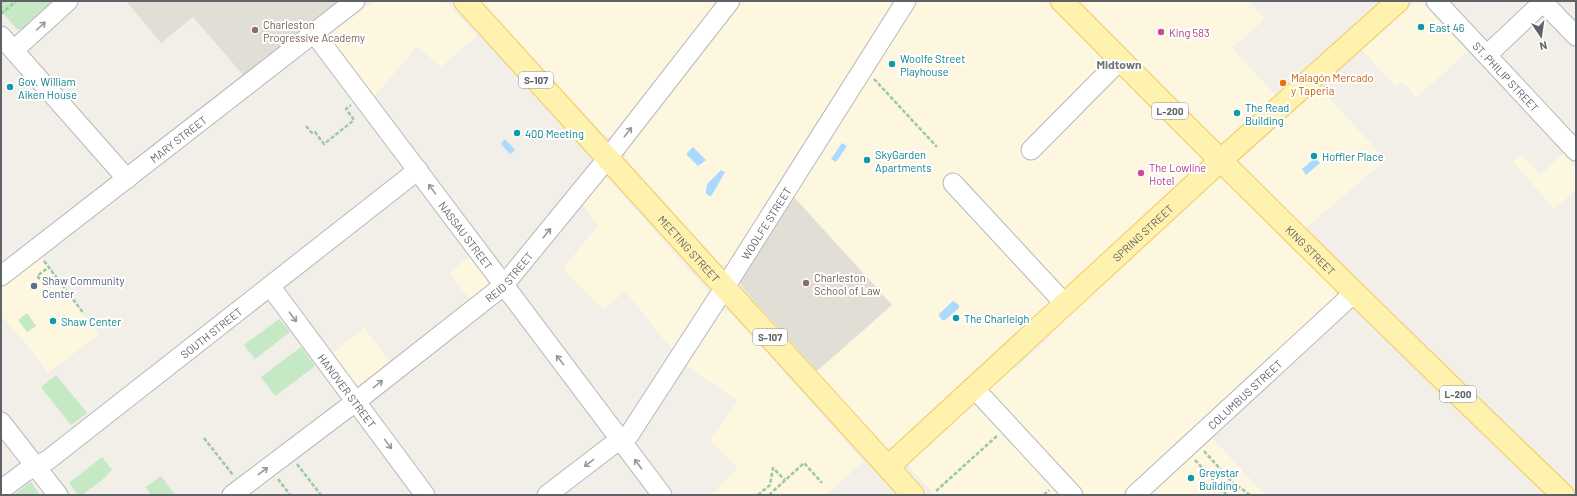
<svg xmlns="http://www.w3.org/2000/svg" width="1577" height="496" font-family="Barlow,sans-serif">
	<rect width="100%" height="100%" fill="#f1efe8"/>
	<!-- commercial -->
	<g fill="#fef7e0">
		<polygon points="374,1 446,1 477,36 441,67 417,46 373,98 329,38 331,34"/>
		<polygon points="480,1 725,1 616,136 609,137 604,135"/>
		<polygon points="738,1 897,1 730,264 721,265 627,160 622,147"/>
		<polygon points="917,1 1046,1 1201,157 1204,163 894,447 887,447 882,442 817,371 892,305 793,196"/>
		<polygon points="1079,1 1249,1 1265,19 1232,48 1279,99 1225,145 1221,144 1216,141"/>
		<polygon points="1416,1 1421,1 1468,52 1416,97 1402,82 1396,87 1362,50"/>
		<polygon points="1320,88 1386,160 1303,230 1240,165 1239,163 1240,160"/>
		<polygon points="1522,154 1540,175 1563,154 1576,168 1576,190 1554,209 1513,162"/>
		<polygon points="606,178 611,182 707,290 707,296 673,351 625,291 604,309 563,269 598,225 582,203 601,179"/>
		<polygon points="1213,178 1221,178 1226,180 1335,287 1337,296 1334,301 1123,495 935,495 910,468 908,458 1001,369 1016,368 1049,338 1053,323"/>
		<polygon points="471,255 492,284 471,301 449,273"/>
		<polygon points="41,256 99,334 48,373 27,345 4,319 1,321 1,287"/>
		<polygon points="722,311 729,312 734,316 863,461 827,495 711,495 738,469 710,439 738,401 685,365 716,318"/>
		<polygon points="364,328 392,364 358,388 356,388 330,355"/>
		<polygon points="1212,438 1265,495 1150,495"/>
	</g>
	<!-- education -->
	<g fill="#e1ded6">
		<polygon points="126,1 343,1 245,77 193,17 161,43"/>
		<polygon points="793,196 892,305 817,371 742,287 739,280"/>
	</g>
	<!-- green -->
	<g fill="#c5e8c5">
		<polygon points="1,1 56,1 23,30 17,29 1,11"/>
		<polygon points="27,313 36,326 27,332 18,320"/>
		<polygon points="279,319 290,332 255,359 244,345"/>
		<polygon points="301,347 315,366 275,396 261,377"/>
		<polygon points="56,375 87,413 71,425 41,387"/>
		<polygon points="102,457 112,470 102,480 82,495 78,495 69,483"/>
		<polygon points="161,476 175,495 151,495 146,487"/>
		<polygon points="31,482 40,495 14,495"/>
	</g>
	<!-- water -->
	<g fill="#aadaff">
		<polygon points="505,139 515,150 510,154 501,144"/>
		<polygon points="842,143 847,146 836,162 831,159"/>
		<polygon points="693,147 706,160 698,166 687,155 687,153"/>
		<polygon points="1315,158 1320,163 1306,175 1302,169"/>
		<path d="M721 170 725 172C720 180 717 188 711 196H708V194H706V187H707V184Z"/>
		<polygon points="953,301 959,305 959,308 945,320 942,320 939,316 939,314"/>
	</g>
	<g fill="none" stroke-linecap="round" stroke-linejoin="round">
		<defs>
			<g id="minor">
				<path id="s1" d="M1436 1 1576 151"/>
				<path id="s2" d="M314 33 662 495"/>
				<polyline points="1,36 127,179"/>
				<polyline points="14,50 68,1"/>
				<polyline points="1487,55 1543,2 1576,36"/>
				<polyline points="1031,150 1120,60"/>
				<polyline points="953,183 1065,304"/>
				<path id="s3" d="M1 276 355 1"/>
				<path id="s4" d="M270 286 425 495"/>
				<polyline points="974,388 1073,495"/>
				<polyline points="1,422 58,495"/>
				<path id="s5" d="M1 490 25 472 48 460 418 170"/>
				<path id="s6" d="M232 495 363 396 503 286 607 159 730 1"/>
				<path id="s7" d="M547 495 611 446 629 435 734 273 906 1"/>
				<path id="s8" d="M1135 495 1354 293"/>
			</g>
			<g id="major">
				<path id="s9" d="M465 1 913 495"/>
				<path id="s10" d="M1062 1C1227 168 1394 333 1563 495"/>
				<path id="s11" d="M888 467 1220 161 1398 1"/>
			</g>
		</defs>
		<!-- minor casing -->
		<use href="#minor" stroke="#b5b8bc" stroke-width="21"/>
		<!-- major casing -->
		<use href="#major" stroke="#f2c960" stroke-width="24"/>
		<!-- path -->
		<g stroke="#9cc7a9" stroke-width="2.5" stroke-dasharray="4 2" stroke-linecap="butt">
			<polyline points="1,14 16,1"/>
			<polyline points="874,79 937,147"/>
			<polyline points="306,126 312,133 315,132 324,144 354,120 346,109 351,105"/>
			<polyline points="44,261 84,314"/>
			<polyline points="40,279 37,276 49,267"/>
			<polyline points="204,438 233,475"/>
			<polyline points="1204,451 1231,481 1250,495"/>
			<polyline points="1195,460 1227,495"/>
			<polyline points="297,464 321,495"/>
			<polyline points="278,479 290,495"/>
			<polyline points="936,491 998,435"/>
			<polyline points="758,495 770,485 773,468 785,480"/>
			<polyline points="769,495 804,463 822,483"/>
			<polyline points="1044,495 1049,490"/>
		</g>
		<!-- minor -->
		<use href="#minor" stroke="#fff" stroke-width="19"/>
		<!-- major -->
		<use href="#major" stroke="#fff2af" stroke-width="22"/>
	</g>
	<!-- one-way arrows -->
	<defs><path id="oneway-shaft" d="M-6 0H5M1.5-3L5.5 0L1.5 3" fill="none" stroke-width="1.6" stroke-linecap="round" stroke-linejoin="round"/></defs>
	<g stroke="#979a9d">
		<use href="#oneway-shaft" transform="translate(41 26) rotate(-42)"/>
		<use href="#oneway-shaft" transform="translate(628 132) rotate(-52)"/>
		<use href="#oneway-shaft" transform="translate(432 189) rotate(-126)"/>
		<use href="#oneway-shaft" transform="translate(547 233) rotate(-51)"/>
		<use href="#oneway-shaft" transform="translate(293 317) rotate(53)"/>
		<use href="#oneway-shaft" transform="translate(560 360) rotate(-128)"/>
		<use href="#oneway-shaft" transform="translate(378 384) rotate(-38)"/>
		<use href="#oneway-shaft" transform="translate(388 444) rotate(54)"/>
		<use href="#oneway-shaft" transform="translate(589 463) rotate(143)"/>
		<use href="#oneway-shaft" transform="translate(638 464) rotate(-127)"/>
		<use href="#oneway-shaft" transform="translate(263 471) rotate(-37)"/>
	</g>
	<!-- markers -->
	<g fill="#0f9aa8" stroke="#fff" stroke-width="1.5">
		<circle cx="1421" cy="27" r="4"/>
		<circle cx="892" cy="64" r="4"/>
		<circle cx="10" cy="87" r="4"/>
		<circle cx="1237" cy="113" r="4"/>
		<circle cx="517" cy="133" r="4"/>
		<circle cx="1314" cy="156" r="4"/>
		<circle cx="867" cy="160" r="4"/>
		<circle cx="956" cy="318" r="4"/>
		<circle cx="53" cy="321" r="4"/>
		<circle cx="1191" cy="478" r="4"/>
	</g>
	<g fill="#8d6e63" stroke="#fff" stroke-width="1.5">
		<circle cx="255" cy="30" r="4"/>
		<circle cx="806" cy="283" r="4"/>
	</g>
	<g fill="#d1479c" stroke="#fff" stroke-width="1.5">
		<circle cx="1161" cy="32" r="4"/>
		<circle cx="1141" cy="173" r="4"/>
	</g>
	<circle fill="#e8710a" stroke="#fff" stroke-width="1.5" cx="1283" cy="83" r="4"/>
	<circle fill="#5c6f8a" stroke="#fff" stroke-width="1.5" cx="34" cy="286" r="4"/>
	<g text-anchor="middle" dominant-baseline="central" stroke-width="4" stroke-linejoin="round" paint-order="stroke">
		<!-- shield labels -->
		<g fill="#fff" stroke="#8f9295" stroke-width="1">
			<rect x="519" y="72" width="34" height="16" rx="3"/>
			<rect x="1152" y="103" width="36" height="16" rx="3"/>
			<rect x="753" y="329" width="34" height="16" rx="3"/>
			<rect x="1440" y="386" width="36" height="16" rx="3"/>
		</g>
		<g font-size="10" font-weight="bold" fill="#5f6368">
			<text x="536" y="80">S-107</text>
			<text x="1170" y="111">L-200</text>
			<text x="770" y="337">S-107</text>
			<text x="1458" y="394">L-200</text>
		</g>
		<!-- education labels -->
		<g font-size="11" fill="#785e54" stroke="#fff" text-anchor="start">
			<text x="263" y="24">Charleston<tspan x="263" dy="13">Progressive Academy</tspan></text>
			<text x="814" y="277">Charleston<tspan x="814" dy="13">School of Law</tspan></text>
		</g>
		<!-- culture labels -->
		<g font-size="11" fill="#0d838f" stroke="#fff" text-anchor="start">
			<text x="1429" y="27">East 46</text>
			<text x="900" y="58">Woolfe Street<tspan x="900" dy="13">Playhouse</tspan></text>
			<text x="18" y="81">Gov. William<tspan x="18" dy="13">Aiken House</tspan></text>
			<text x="1245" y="107">The Read<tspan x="1245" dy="13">Building</tspan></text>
			<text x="525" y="133">400 Meeting</text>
			<text x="875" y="154">SkyGarden<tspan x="875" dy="13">Apartments</tspan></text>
			<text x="1322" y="156">Hoffler Place</text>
			<text x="964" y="318">The Charleigh</text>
			<text x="61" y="321">Shaw Center</text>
			<text x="1199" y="472">Greystar<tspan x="1199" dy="13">Building</tspan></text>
		</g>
		<!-- hotel labels -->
		<g font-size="11" fill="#b23c85" stroke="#fff" text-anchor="start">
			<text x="1169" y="32">King 583</text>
			<text x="1149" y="167">The Lowline<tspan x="1149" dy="13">Hotel</tspan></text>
		</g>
		<!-- street labels -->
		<g font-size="11" fill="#5f6368" stroke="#fff">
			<text stroke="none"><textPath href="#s1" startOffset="103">ST. PHILIP STREET</textPath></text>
			<text stroke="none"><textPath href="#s3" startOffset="224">MARY STREET</textPath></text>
			<text stroke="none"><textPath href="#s7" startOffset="354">WOOLFE STREET</textPath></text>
			<text stroke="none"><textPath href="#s11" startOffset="346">SPRING STREET</textPath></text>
			<text stroke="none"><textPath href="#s2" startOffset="253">NASSAU STREET</textPath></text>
			<text stroke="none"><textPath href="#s9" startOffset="334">MEETING STREET</textPath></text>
			<text stroke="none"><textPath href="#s10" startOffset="352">KING STREET</textPath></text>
			<text stroke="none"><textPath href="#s6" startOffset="353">REID STREET</textPath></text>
			<text stroke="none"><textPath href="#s5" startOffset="263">SOUTH STREET</textPath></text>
			<text stroke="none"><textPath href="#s4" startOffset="130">HANOVER STREET</textPath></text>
			<text stroke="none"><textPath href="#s8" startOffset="149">COLUMBUS STREET</textPath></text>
		</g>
		<!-- food labels -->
		<g font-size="11" fill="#c56008" stroke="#fff" text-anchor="start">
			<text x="1291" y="77">Malagón Mercado<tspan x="1291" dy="13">y Taperia</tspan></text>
		</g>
		<!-- service labels -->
		<g font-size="11" fill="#4e5e75" stroke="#fff" text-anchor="start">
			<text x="42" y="280">Shaw Community<tspan x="42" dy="13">Center</tspan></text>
		</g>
		<!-- neighbourhood labels -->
		<g font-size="12" font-weight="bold" fill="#70757a" stroke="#fff">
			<text x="1119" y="64">Midtown</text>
		</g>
	</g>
	<!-- border -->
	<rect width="1577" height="496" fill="none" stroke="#5f6368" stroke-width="4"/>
	<!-- north arrow -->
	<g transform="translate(1541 36) rotate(167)" stroke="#ffffff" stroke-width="3" paint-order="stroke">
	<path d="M0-3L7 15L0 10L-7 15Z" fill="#5f6368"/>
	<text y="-6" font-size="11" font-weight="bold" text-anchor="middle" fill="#5f6368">N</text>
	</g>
</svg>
